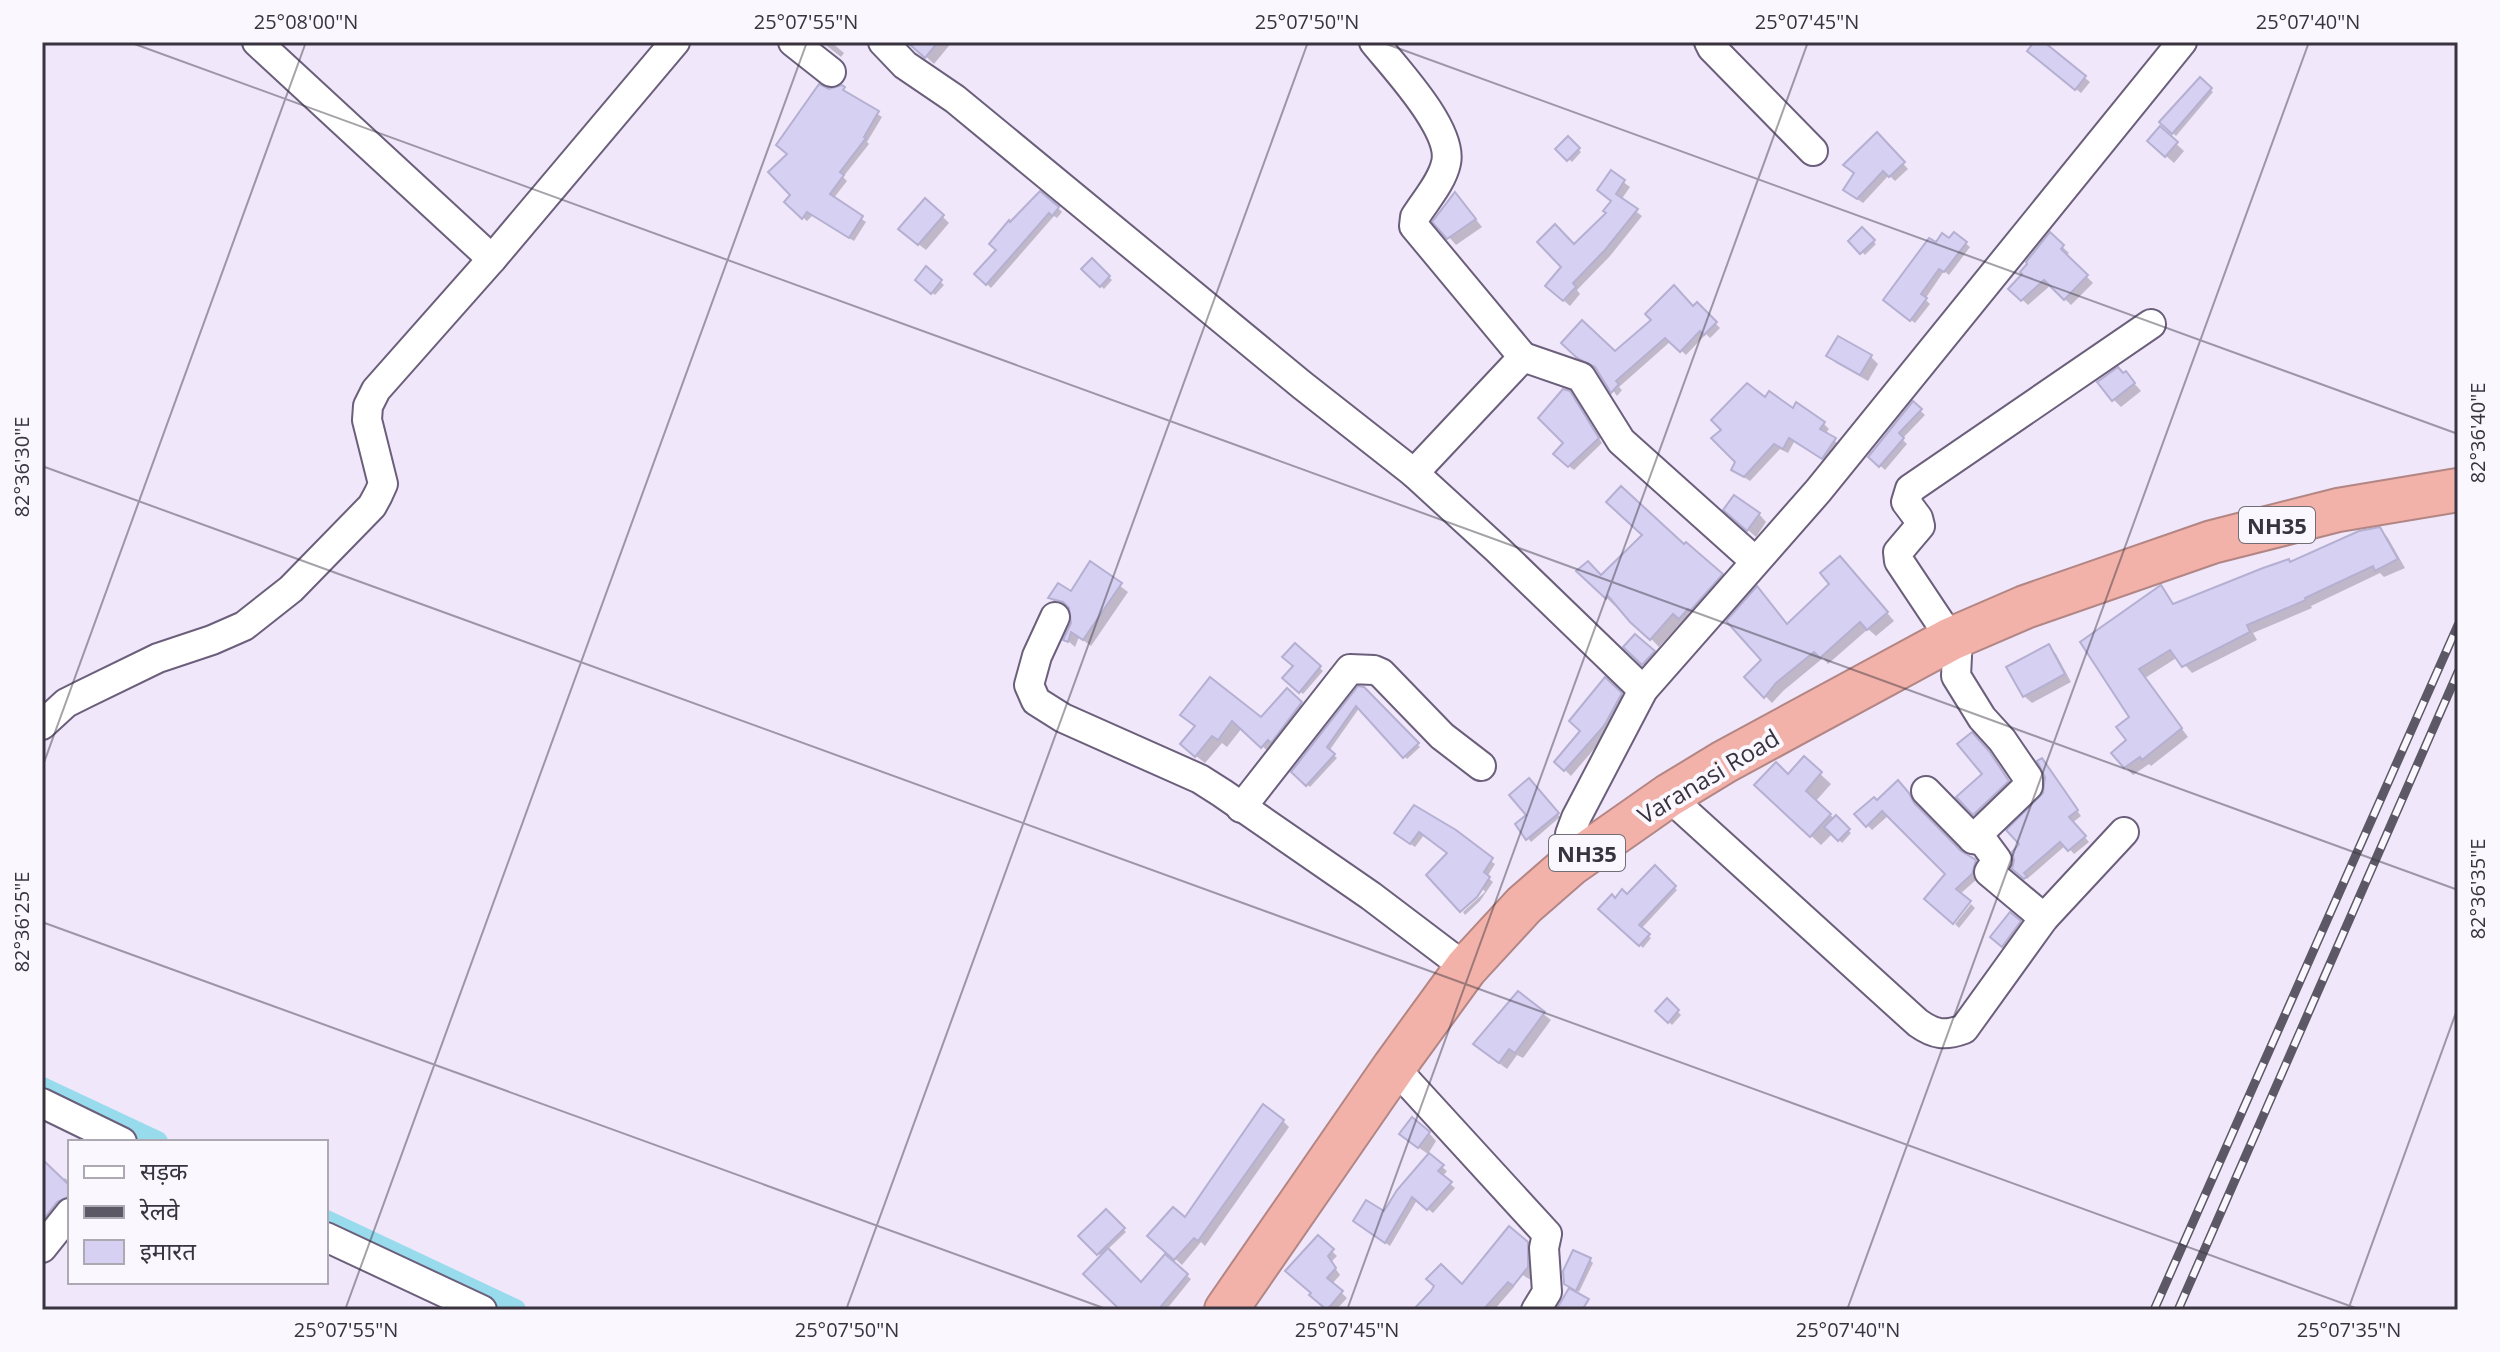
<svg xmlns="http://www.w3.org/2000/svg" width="2500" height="1352" font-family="'Open Sans','Noto Sans Devanagari',sans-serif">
	<rect width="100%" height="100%" fill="#f0e7fb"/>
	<!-- shadow -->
	<g fill="#0003">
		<polygon points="822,42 831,42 844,53 841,57"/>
		<polygon points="910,42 952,42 934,64"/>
		<polygon points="2037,42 2041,42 2090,82 2081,93 2035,56"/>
		<polygon points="2200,80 2213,92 2176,136 2161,122"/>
		<polygon points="842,87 847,94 882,117 867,142 869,144 843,177 847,181 833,199 866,222 854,241 813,215 807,221 786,202 793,195 790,154 829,91"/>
		<polygon points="2160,129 2184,151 2174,163 2157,148"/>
		<polygon points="1877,135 1908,169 1895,181 1889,175 1863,203 1850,194"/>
		<polygon points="1568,139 1581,152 1572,162 1558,149"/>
		<polygon points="1611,173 1630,187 1621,200 1642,216 1610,256 1577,290 1580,294 1570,306 1553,291 1574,246 1609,213 1613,201"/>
		<polygon points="1462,202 1482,227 1456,245 1435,221"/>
		<polygon points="1058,208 1062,212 1057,218 1054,216 991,288 977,274 999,250 992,244"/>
		<polygon points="942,216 949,223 926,250 907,235"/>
		<polygon points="1862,230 1876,244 1865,255 1851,241"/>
		<polygon points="2050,235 2069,253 2066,256 2093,283 2071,305 2051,285 2028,305 2011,289 2025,274"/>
		<polygon points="1965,243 1970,247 1949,275 1944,271 1925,299 1930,304 1915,323 1890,304 1936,245"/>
		<polygon points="1092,261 1112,280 1104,289 1083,269"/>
		<polygon points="926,269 944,285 935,295 917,280"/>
		<polygon points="1697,305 1720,328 1710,338 1706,334 1686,355 1671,341 1619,387 1622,390 1617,396 1599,370 1584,362 1564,343 1615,354"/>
		<polygon points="1829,356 1870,356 1878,364 1868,381 1836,363"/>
		<polygon points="2126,374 2141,391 2121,407 2113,399"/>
		<polygon points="1574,398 1602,443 1574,470 1560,459"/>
		<polygon points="1765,399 1824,424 1829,429 1825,434 1840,445 1828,462 1794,442 1788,453 1780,449 1750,481 1733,470 1737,462 1724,430"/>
		<polygon points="1913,404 1925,415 1902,439 1907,444 1885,470 1870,456"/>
		<polygon points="1759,514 1766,522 1756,537 1733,517"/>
		<polygon points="2380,529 2388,538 2405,568 2384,577 2380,573 2311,606 2312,608 2253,633 2257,640 2192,673 2178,657 2145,678 2188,737 2151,766 2149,764 2133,775 2125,767 2132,717 2083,643 2161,588 2175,606"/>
		<polygon points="1685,547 1730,584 1689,626 1683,621 1659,647 1617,604 1615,606 1579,571 1601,578"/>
		<polygon points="1091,564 1128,592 1091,646 1079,637 1075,647 1066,639 1073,624 1071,608 1057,604 1050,598 1071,594"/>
		<polygon points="1848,566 1894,621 1876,636 1868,629 1828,664 1823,658 1783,691 1772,703 1747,677 1764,660 1788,626"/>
		<polygon points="1635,637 1660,660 1651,671 1626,647"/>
		<polygon points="1295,646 1323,671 1303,694 1285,678 1295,666"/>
		<polygon points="2049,647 2056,654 2071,682 2032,703 2024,696"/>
		<polygon points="1606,680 1627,701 1612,728 1571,776 1557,762 1582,731"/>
		<polygon points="1363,689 1420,747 1407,759 1360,707 1329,751 1337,758 1310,787 1293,772"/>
		<polygon points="1287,691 1309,712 1271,754 1242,728 1227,747 1222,743 1205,763 1191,752 1196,727 1183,715 1261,720"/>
		<polygon points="1972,735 1995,760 2014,788 1981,820 1959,797 1985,775"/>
		<polygon points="1804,759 1831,784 1815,802 1851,833 1842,843 1833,833 1821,845 1767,795"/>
		<polygon points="2042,760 2081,816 2072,823 2089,842 2074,854 2066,845 2027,879 2014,868 2022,844 2045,794 2047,777"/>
		<polygon points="1529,781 1560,817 1531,842 1517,825 1529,816"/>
		<polygon points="1898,783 1914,800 1919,810 1960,853 1980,868 1977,879 1960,894 1952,922 1947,874 1889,815 1872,830 1857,814 1877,803"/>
		<polygon points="1414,808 1495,864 1487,877 1493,882 1480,901 1465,915 1463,912 1485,892 1483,889 1460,909 1449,853 1424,835 1415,847 1400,837"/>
		<polygon points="1655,868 1677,890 1641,929 1651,938 1643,948 1601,909 1628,896"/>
		<polygon points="1971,904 1975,908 1959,928 1955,924"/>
		<polygon points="2010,915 2023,925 2006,949 1993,937"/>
		<polygon points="1518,994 1551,1020 1523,1058 1517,1055 1507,1069 1483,1051"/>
		<polygon points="1667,1001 1681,1015 1672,1025 1658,1011"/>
		<polygon points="1283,1121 1289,1127 1205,1246 1201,1242 1182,1265 1150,1236 1185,1220"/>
		<polygon points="1429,1133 1436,1141 1428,1154 1409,1141"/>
		<polygon points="42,1167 62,1181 65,1178 70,1183 70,1203 42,1231"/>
		<polygon points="1442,1167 1447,1171 1442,1177 1455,1188 1433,1213 1417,1200 1390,1246 1360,1225 1385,1214"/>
		<polygon points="1106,1212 1126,1232 1107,1250 1141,1285 1165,1257 1191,1279 1166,1310 1123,1310 1102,1257 1081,1236"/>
		<polygon points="1318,1238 1337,1256 1331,1262 1340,1275 1332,1284 1347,1298 1336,1310 1329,1310 1312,1295"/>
		<polygon points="1527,1243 1535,1251 1535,1275 1531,1280 1497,1260"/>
		<polygon points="1484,1260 1514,1287 1494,1310 1420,1310 1433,1293 1462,1287"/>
		<polygon points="1590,1260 1593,1263 1579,1292 1569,1287 1565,1284"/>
	</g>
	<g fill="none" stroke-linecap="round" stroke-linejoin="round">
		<!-- canal -->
		<g stroke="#98dbec" stroke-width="22">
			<polyline points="42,1088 157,1142"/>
			<polyline points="326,1221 515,1310"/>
		</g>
	</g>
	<!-- building -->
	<g fill="#d6d0f2" stroke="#b5b0d1" stroke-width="2">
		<polygon points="907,42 938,42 925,58"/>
		<polygon points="2034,42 2044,42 2086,76 2075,90 2027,51"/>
		<polygon points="2200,77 2212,88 2172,134 2159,122"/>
		<polygon points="819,84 829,89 842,85 845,87 843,90 879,111 864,137 866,138 840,172 844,175 830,194 863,216 849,238 807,212 802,219 784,202 790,195 768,172 787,154 776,145"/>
		<polygon points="2160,126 2178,142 2165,157 2147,141"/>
		<polygon points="1877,132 1905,162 1889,177 1883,171 1857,199 1843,190 1854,173 1843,165"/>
		<polygon points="1568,136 1580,148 1567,161 1555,149"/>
		<polygon points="1611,170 1625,180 1616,194 1638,209 1605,250 1573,283 1576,287 1563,301 1545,286 1561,267 1537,242 1555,224 1574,244 1606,213 1603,211 1611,201 1597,190"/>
		<polygon points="1040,191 1059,207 1052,216 1049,213 986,285 974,274 996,250 989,244 1009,220 1010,222"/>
		<polygon points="1455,192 1476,219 1447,239 1432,222"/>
		<polygon points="925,198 944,215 918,245 898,229"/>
		<polygon points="1862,227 1875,240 1860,254 1848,241"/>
		<polygon points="1954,232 1967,242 1944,272 1939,269 1921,294 1927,298 1910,321 1883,300 1929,238 1936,242 1942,233 1949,238"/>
		<polygon points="2050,232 2064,245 2061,249 2088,275 2064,300 2044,280 2021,301 2008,289 2022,274 2020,272 2027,264 2026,262"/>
		<polygon points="1092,258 1110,276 1100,287 1081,269"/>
		<polygon points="926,266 942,280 931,294 915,280"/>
		<polygon points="1674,285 1693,306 1697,302 1717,322 1704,335 1700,331 1680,352 1665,338 1616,381 1619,384 1611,393 1595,367 1577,358 1561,343 1582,320 1615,351 1651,320 1645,314"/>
		<polygon points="1838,336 1872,355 1860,375 1826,356"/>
		<polygon points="2118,367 2123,373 2126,371 2135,383 2112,401 2097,382"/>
		<polygon points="1747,383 1765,397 1769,391 1793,408 1796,402 1825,422 1820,429 1836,438 1822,459 1789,438 1783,449 1774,444 1744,477 1731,470 1735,462 1711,438 1721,430 1711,420"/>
		<polygon points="1563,389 1570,391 1599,438 1568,467 1553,454 1563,443 1538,418"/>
		<polygon points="1913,401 1922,409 1899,433 1904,438 1879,467 1868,457"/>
		<polygon points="1621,486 1684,544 1686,542 1723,574 1690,611 1688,609 1679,619 1673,614 1650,640 1630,622 1608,596 1606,599 1576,571 1588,561 1601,575 1642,535 1606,502"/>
		<polygon points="1734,495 1760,513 1747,531 1723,510"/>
		<polygon points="2380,527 2398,559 2375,571 2373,566 2305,598 2306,600 2247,625 2250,632 2182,667 2170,650 2139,669 2182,728 2142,760 2140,757 2124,768 2111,753 2126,740 2116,727 2129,717 2080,642 2161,585 2173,604 2263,568 2289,559 2290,562 2359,531"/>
		<polygon points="1840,556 1888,612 1867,630 1860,622 1820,658 1814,652 1776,683 1764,698 1744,677 1761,660 1726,621 1757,586 1787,624 1829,584 1820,573"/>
		<polygon points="1090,561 1122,583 1083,640 1071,632 1068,642 1063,640 1071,623 1069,608 1063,602 1048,598 1058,583 1071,591"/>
		<polygon points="1635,634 1655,651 1642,665 1623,647"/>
		<polygon points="1295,643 1321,666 1299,693 1282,678 1293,666 1282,657"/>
		<polygon points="2049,644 2065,674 2023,697 2006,667"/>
		<polygon points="1210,677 1261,717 1287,688 1302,702 1271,743 1268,740 1261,748 1232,721 1218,740 1212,736 1195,757 1180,744 1195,726 1180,715"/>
		<polygon points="1605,677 1622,693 1604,726 1564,771 1554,762 1580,731 1569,721"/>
		<polygon points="1358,686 1364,687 1419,743 1403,758 1356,706 1327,747 1335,754 1306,786 1291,772"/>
		<polygon points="1972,732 1989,751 2009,781 1973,815 1956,797 1982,774 1957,744"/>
		<polygon points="1804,756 1822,772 1806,791 1831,814 1810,837 1754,785 1776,762 1788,774"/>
		<polygon points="2042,758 2078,810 2069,817 2086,836 2068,851 2060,842 2024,873 2027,876 2024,879 2012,869 2014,860 2012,852 2019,844 2006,830 2043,793 2045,777 2037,761"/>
		<polygon points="1529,778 1559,813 1526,840 1515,824 1526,815 1509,795"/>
		<polygon points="1898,780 1909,793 1914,803 1961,851 1976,860 1972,874 1956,889 1971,901 1953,924 1924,899 1945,874 1882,811 1866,827 1854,814 1874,797 1877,800"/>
		<polygon points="1414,805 1456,830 1493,858 1484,872 1490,877 1477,897 1460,912 1426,875 1447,853 1419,832 1410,844 1394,833"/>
		<polygon points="1836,815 1850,829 1838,841 1824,827"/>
		<polygon points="1655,865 1676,886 1639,925 1650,934 1639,946 1598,909 1612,894 1615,898 1622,889 1627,894"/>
		<polygon points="2010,912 2021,921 2002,947 1990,937"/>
		<polygon points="1518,991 1545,1012 1515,1053 1509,1049 1499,1063 1473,1044"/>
		<polygon points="1667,998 1679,1010 1668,1023 1655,1011"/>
		<polygon points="1263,1104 1284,1120 1198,1241 1194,1238 1174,1260 1147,1236 1173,1207 1185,1217"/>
		<polygon points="1412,1117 1430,1132 1418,1148 1399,1134"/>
		<polygon points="1429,1153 1444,1165 1438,1171 1452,1182 1427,1210 1412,1197 1385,1243 1353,1221 1366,1200 1384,1211 1397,1190"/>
		<polygon points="42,1159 70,1186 70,1196 57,1202 42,1221"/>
		<polygon points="1106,1209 1125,1228 1097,1255 1078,1236"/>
		<polygon points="1509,1226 1528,1242 1528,1267 1513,1286 1508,1282 1483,1310 1413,1310 1431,1291 1434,1286 1426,1279 1441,1264 1462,1284"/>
		<polygon points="1318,1235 1334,1249 1328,1256 1336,1268 1327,1278 1343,1291 1327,1310 1309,1295 1311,1293 1285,1271"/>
		<polygon points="1108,1248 1141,1282 1165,1254 1188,1274 1158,1310 1120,1310 1083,1274"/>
		<polygon points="1573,1250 1591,1258 1576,1291 1564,1284 1563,1271"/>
		<polygon points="1569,1288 1589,1299 1582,1310 1556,1310"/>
	</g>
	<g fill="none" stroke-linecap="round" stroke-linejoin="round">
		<defs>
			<g id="minor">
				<polyline points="257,42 492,259"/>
				<polyline points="793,42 831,72"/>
				<polyline points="883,42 905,65 955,99 1302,385 1414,473 1498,550 1643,690"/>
				<path d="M1374 42C1394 67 1454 130 1446 163 1442 182 1425 201 1415 217L1414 226 1523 357 1414 473"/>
				<polyline points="1709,42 1712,48 1813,151"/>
				<polyline points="1523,357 1581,377 1621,441 1755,561"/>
				<polyline points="1055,617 1037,656 1029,685 1036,701 1063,718 1200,779 1222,793 1371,896 1466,968"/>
				<polyline points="1958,636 1956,676 1982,718 2002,740 2028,778 2028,786 1973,839"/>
				<polyline points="1951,639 1899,561 1898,552 1920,526 1918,518 1906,502 1910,489 2151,324"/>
				<polyline points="42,725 66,703 84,694 158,658 212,640 244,626 291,589 372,506 378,495 383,484 367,420 368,406 376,390 492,259 675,42"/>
				<polyline points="1926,791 1973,839 1983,841 1997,860 1989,872 2044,918"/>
				<path d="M1668 796 1918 1023C1935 1035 1945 1036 1964 1029L2044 918 2124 832"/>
				<polyline points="1241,808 1350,669 1374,670 1381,673 1442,736 1481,766"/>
				<polyline points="1571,864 1570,834 1576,818 1643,690 1818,491 2182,42"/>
				<polyline points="1394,1067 1547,1234 1544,1248 1547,1292 1536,1310"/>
				<polyline points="42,1103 122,1142"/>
				<polyline points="326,1237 482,1310"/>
				<polyline points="42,1248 70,1213"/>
			</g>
			<polyline id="highway" points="1226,1310 1394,1067 1466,968 1524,905 1571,864 1668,796 1724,762 1951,639 2025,607 2212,542 2338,510 2458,490"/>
		</defs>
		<!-- minor casing -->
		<use href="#minor" stroke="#6b5f7b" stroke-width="32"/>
		<!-- highway casing -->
		<use href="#highway" stroke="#b28684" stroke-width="46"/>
		<!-- minor -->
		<use href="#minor" stroke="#fff" stroke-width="28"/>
		<!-- highway -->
		<use href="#highway" stroke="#f3b2a9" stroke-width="42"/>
		<defs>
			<g id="rail">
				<polyline points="2154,1310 2458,625"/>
				<polyline points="2178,1310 2458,672"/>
			</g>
		</defs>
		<!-- rail casing -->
		<use href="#rail" stroke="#5d5865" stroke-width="9"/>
		<!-- rail -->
		<use href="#rail" stroke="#faf7fe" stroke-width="6" stroke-dasharray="18" stroke-linecap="butt"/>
	</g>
	<!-- ticks -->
	<path fill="none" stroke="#38333f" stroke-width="2" stroke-opacity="0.45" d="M129 42 2458 890M1381 42 2458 434M42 466 2361 1310M42 768 306 42M42 922 1109 1310M345 1310 807 42M846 1310 1308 42M1347 1310 1808 42M1847 1310 2309 42M2348 1310 2458 1007"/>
	<g text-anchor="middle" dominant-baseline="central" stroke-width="8" stroke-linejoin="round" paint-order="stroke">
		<!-- shield labels -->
		<g fill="#faf7fe" stroke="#726e78" stroke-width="2">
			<rect x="2239" y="507" width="76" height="36" rx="6"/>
			<rect x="1549" y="835" width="76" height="36" rx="6"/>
		</g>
		<g font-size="22" font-weight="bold" fill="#38333f">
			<text x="2277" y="525">NH35</text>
			<text x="1587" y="853">NH35</text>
		</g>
		<!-- street labels -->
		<g font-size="24" fill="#38333f" stroke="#faf7fe">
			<text transform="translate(1708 776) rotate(-31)">Varanasi Road</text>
		</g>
	</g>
	<!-- border -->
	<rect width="2500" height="1352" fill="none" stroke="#faf7fe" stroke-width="88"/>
	<!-- legend -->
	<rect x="68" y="1140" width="260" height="144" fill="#faf7fe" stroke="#aca9b2" stroke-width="2"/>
	<rect x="84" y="1166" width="40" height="12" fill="#ffffff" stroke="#aca9b2" stroke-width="2"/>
	<text x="140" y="1180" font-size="24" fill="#38333f">सड़क</text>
	<rect x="84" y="1206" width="40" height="12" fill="#5d5865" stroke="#aca9b2" stroke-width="2"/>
	<text x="140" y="1220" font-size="24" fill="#38333f">रेलवे</text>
	<rect x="84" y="1240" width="40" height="24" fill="#d6d0f2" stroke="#aca9b2" stroke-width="2"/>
	<text x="140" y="1260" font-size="24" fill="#38333f">इमारत</text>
	<rect x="44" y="44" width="2412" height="1264" fill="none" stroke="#38333f" stroke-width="3"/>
	<g font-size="20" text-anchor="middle" fill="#38333f">
		<text x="306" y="29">25°08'00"N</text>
		<text x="806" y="29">25°07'55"N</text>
		<text x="1307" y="29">25°07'50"N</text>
		<text x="1807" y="29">25°07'45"N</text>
		<text x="2308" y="29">25°07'40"N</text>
		<text transform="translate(2478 433) rotate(-90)" y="7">82°36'40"E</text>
		<text transform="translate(22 467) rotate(-90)" y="7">82°36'30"E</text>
		<text transform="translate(2478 889) rotate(-90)" y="7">82°36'35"E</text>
		<text transform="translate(22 922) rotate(-90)" y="7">82°36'25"E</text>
		<text x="346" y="1337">25°07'55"N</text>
		<text x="847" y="1337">25°07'50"N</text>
		<text x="1347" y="1337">25°07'45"N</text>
		<text x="1848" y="1337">25°07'40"N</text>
		<text x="2349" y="1337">25°07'35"N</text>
	</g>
</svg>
